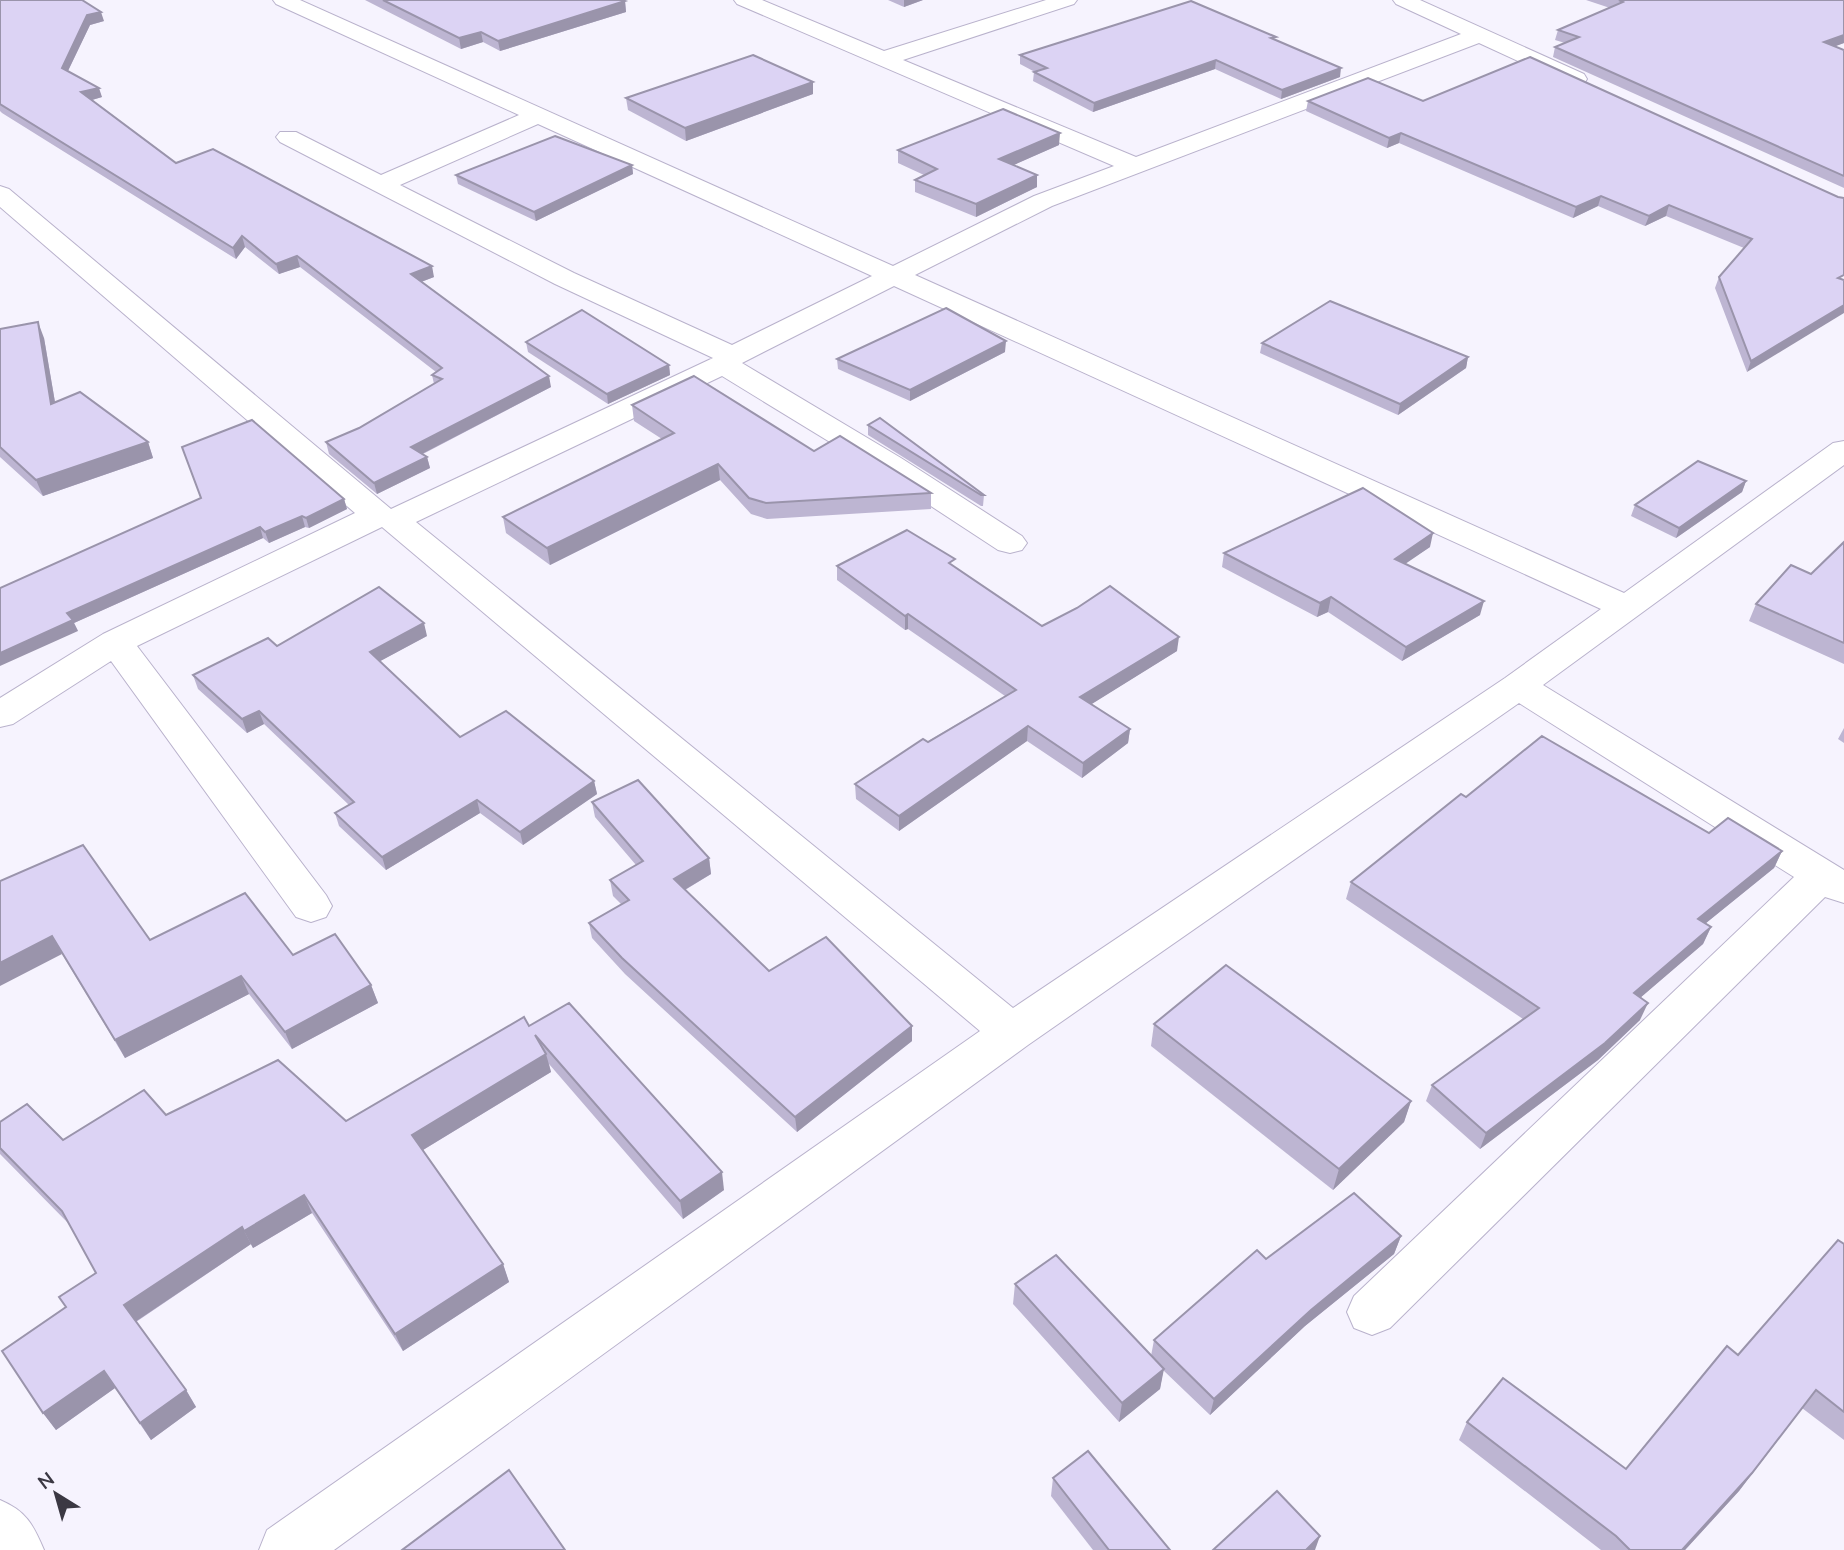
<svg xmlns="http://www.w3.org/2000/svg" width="1844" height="1550" font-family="Mulish,sans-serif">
	<rect width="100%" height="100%" fill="#f6f3fe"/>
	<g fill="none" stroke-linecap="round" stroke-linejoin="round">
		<defs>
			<g id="minor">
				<path d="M273 0H300L893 266 1034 196 1114 166 737 4 734 0H762L884 51 1046 0H1077L1074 4 903 60 1136 157 1461 34 1396 4 1393 0H1420L1584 74 1587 79 1584 84H1568L1479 43 1052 206 915 275 1624 593 1833 443 1844 441V465L1543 685 1844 870V903L1825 897 1390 1328 1372 1335 1354 1328 1347 1312 1354 1296 1794 877 1519 703 1028 1045 334 1550H259L267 1530 980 1031 382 527 137 646 326 895 332 906 326 917 311 922 296 917 111 661 13 724 0 727V698L103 634 355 513 0 207V186L9 189 391 509 713 358 555 284 280 142 276 137 280 132H296L381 175 519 115 276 4ZM538 124 872 276 732 345 574 273 400 185ZM894 286 1601 609 1505 678 1013 1008 416 522 722 376 879 472 998 550 1010 553 1022 550 1027 543 1022 536 901 458 742 363Z"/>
				<path d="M0 1500C26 1511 33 1524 44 1550H0Z"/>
			</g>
		</defs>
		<!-- minor casing -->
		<use href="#minor" stroke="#b9b2cc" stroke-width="2"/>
		<!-- minor -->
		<use href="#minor" fill="#fff" fill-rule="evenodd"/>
	</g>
	<!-- wall -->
	<g fill="#bdb5d2">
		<polygon points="0,0 104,21 90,25 68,71 102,97 92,100 176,163 434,277 421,282 551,387 423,454 427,457 430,468 377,494 329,454 326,442 359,428 434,384 432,375 436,372 300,267 279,274 245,247 236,259 2,113 0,111"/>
		<polygon points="365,0 622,0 625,1 626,12 500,51 483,42 461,49"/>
		<polygon points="888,0 923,0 904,7"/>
		<polygon points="1586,0 1844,0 1844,43 1835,46 1844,50 1844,188 1553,57 1555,47 1565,43 1555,40 1558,30 1610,8"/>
		<polygon points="1275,40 1340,77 1281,99 1215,69 1093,112 1033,81 1034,72 1035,72 1020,64 1020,55"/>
		<polygon points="813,82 813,94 686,141 628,110 626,98"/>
		<polygon points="1308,101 1423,101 1838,197 1747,372 1715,288 1719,277 1744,248 1666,216 1645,226 1598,206 1573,218 1399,143 1387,148 1306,111"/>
		<polygon points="1059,145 1013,165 1037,175 1037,187 976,217 915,192 915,180 924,175 898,163 898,150"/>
		<polygon points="632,165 633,174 536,221 458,184 456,175"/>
		<polygon points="0,329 44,338 55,402 148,442 153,458 43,496 0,457"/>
		<polygon points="526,342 669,365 670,375 608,404 528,352"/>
		<polygon points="1262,343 1468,357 1466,368 1398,415 1260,353"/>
		<polygon points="1005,352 910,401 838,369 837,359"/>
		<polygon points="632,405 814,451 931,493 931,509 767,519 751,514 720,480 550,565 506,533 503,517 662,439 634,421"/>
		<polygon points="868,425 984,495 983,506 981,506 868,435"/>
		<polygon points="1746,481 1742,492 1676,538 1631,516 1635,505"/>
		<polygon points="344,499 347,509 309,528 305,527 269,543 263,538 74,623 78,631 0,588"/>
		<polygon points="1844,542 1844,664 1749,621 1756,604 1811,574"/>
		<polygon points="1430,547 1405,563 1480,615 1402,661 1328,612 1317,617 1222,567 1224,553"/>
		<polygon points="837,566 954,567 1042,626 1177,651 1091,704 1130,729 1128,743 1082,778 1027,741 899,831 856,799 855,784 1005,696 908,629 905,630 837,580"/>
		<polygon points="427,636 380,661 460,737 594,781 597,794 523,845 480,813 386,870 339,826 335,813 349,805 264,724 247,733 198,689 193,675 277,646"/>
		<polygon points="1844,728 1844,743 1838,739"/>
		<polygon points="1466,797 1709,833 1782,851 1774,868 1706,923 1711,927 1703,944 1641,997 1640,1020 1598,1060 1480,1149 1426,1101 1432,1085 1523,1019 1346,899 1351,882"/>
		<polygon points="592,802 709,858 711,874 685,890 769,971 912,1041 797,1132 625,974 592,938 589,923 621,904 613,896 610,880 636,865 595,817"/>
		<polygon points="0,881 150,940 293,955 371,985 378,1003 292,1049 249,994 125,1058 62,954"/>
		<polygon points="1154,1024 1411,1101 1404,1122 1333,1190 1151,1046"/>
		<polygon points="529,1026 724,1190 683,1219 549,1064 551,1072 423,1150 503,1264 509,1282 403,1351 312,1213 253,1248 251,1244 136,1322 186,1390 196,1407 151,1440 115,1388 56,1430 43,1413 66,1307 96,1273 70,1225 0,1154 0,1122 63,1140 166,1115 346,1121"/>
		<polygon points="1401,1236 1394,1254 1305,1326 1210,1415 1163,1370 1160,1389 1119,1422 1013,1304 1015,1284 1151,1356 1154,1340 1266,1259"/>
		<polygon points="1844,1244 1844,1440 1802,1408 1739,1491 1685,1550 1601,1550 1459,1440 1467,1422 1626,1469 1738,1355"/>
		<polygon points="1053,1478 1170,1550 1093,1550 1051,1496"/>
	</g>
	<!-- shaded-wall -->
	<g fill="#9a94ab">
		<polygon points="904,0 923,0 904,7"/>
		<polygon points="625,1 626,12 500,51 498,41"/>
		<polygon points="101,12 104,21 90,25 65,77 62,68 87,15"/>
		<polygon points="481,32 483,42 461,49 459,38"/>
		<polygon points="1844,35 1844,43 1820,52 1824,42"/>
		<polygon points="1216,60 1215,69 1093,112 1094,103"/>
		<polygon points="1341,68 1340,77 1281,99 1282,90"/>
		<polygon points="813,82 813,94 686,141 685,128"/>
		<polygon points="99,88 102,97 85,102 81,92"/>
		<polygon points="1060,133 1059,145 998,172 999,159"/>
		<polygon points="1401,133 1399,143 1387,148 1389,138"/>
		<polygon points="632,165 633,174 536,221 534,212"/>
		<polygon points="1037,175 1037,187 976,217 976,204"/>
		<polygon points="1601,196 1598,206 1573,218 1576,207"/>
		<polygon points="1669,205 1666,216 1645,226 1649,216"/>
		<polygon points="242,236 245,247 236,259 233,248"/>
		<polygon points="297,256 300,267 279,274 276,264"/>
		<polygon points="432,266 434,277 413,285 411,274"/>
		<polygon points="1844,305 1844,313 1747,372 1751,361"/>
		<polygon points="38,322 44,338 58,420 51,404"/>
		<polygon points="1006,341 1005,352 910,401 910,390"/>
		<polygon points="1468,357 1466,368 1398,415 1400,404"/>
		<polygon points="669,365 670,375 608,404 607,394"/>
		<polygon points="549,376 551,387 414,458 411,447"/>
		<polygon points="148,442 153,458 43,496 36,480"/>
		<polygon points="427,457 430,468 377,494 374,483"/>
		<polygon points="718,464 720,480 550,565 547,548"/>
		<polygon points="1746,481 1742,492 1676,538 1679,528"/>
		<polygon points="344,499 347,509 309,528 306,518"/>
		<polygon points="302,516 305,527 269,543 265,532"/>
		<polygon points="260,527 263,538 74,623 78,631 0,666 0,653 67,613"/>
		<polygon points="1433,533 1430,547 1392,573 1395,559"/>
		<polygon points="1331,597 1328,612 1317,617 1320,603"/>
		<polygon points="1484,601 1480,615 1402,661 1406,647"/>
		<polygon points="908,614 908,629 905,630 905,616"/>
		<polygon points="424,623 427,636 373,665 370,652"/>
		<polygon points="1179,637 1177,651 1079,712 1080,697"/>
		<polygon points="259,711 264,724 247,733 242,719"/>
		<polygon points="1028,726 1027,741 899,831 899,816"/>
		<polygon points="1130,729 1128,743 1082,778 1083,763"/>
		<polygon points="594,781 597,794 523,845 520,832"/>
		<polygon points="477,800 480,813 386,870 382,857"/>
		<polygon points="1782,851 1774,868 1690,936 1698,919"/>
		<polygon points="709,858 711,874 676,895 674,879"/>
		<polygon points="1711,927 1703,944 1626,1010 1634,993"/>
		<polygon points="52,936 62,954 0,986 0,963"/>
		<polygon points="241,976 249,994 125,1058 115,1040"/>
		<polygon points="371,985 378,1003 292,1049 285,1032"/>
		<polygon points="1648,1003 1640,1020 1598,1060 1480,1149 1486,1133"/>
		<polygon points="912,1026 912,1041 797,1132 795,1117"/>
		<polygon points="546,1054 551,1072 418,1153 412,1135"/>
		<polygon points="1411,1101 1404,1122 1333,1190 1339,1169"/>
		<polygon points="722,1172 724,1190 683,1219 680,1201"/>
		<polygon points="304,1195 312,1213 253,1248 244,1231"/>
		<polygon points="242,1227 251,1244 135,1322 124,1305"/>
		<polygon points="1401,1236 1394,1254 1305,1326 1210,1415 1214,1399 1311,1310"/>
		<polygon points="503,1264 509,1282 403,1351 395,1334"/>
		<polygon points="1164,1369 1160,1389 1119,1422 1122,1403"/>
		<polygon points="104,1371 115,1388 56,1430 43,1413"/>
		<polygon points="186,1390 196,1407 151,1440 140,1423"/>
		<polygon points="1816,1390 1739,1491 1685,1550 1682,1550"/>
		<polygon points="1320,1536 1315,1550 1306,1550"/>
	</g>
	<!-- building -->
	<g fill="#dcd3f4" stroke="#9a94ab" stroke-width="2">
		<polygon points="0,0 82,0 101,12 87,15 62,68 99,88 81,92 176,163 213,149 432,266 411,274 549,376 411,447 427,457 374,483 326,442 359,428 442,379 432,375 442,368 297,256 276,264 242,236 233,248 0,104"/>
		<polygon points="383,0 622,0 625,1 498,41 481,32 459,38"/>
		<polygon points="1619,0 1844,0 1844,35 1824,42 1844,50 1844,176 1555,47 1579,37 1558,30 1623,2"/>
		<polygon points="1191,1 1276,37 1271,38 1341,68 1282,90 1216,60 1094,103 1034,72 1047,68 1020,55"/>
		<polygon points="753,55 813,82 685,128 626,98"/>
		<polygon points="1530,57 1838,197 1844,198 1844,275 1838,278 1844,280 1844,305 1751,361 1719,277 1752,239 1669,205 1649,216 1601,196 1576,207 1401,133 1389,138 1308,101 1368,78 1423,101"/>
		<polygon points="1003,109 1060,133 999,159 1037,175 976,204 915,180 937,169 898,150"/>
		<polygon points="555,136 632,165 534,212 456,175"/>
		<polygon points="1330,301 1468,357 1400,404 1262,343"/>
		<polygon points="946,308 1006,341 910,390 837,359"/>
		<polygon points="582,310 669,365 607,394 526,342"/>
		<polygon points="38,322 51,404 80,392 148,442 36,480 0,447 0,329"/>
		<polygon points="694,376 814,451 840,436 931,493 766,503 749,498 718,464 547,548 503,517 674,433 632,405"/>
		<polygon points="880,418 984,495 981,495 868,425"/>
		<polygon points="252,420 344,499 306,518 302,516 265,532 260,527 67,613 73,620 0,653 0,588 201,498 182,447"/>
		<polygon points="1698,461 1746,481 1679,528 1635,505"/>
		<polygon points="1363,488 1433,533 1395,559 1484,601 1406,647 1331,597 1320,603 1224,553"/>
		<polygon points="907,530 955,559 949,563 1042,626 1077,608 1110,586 1179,637 1080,697 1130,729 1083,763 1028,726 899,816 855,784 923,739 928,742 1016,690 908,614 905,616 837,566"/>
		<polygon points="1844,542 1844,643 1756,604 1791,565 1811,574"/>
		<polygon points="379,587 424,623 370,652 460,737 506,711 594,781 520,832 477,800 382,857 335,813 354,802 259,711 242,719 193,675 268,638 277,646"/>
		<polygon points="1542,736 1709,833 1728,818 1782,851 1698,919 1711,927 1634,993 1648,1003 1605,1043 1486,1133 1432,1085 1539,1008 1351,882 1461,794 1466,797"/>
		<polygon points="638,780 709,858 674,879 769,971 826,937 912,1026 795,1117 622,958 589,923 629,900 610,880 643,861 592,802"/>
		<polygon points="83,845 150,940 245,893 293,955 335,934 371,985 285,1032 241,976 115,1040 52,936 0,963 0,881"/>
		<polygon points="1226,965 1411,1101 1339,1169 1154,1024"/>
		<polygon points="569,1003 722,1172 680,1201 535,1035 546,1054 412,1135 503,1264 395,1334 304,1195 244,1231 242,1227 124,1305 186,1390 140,1423 104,1371 43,1413 2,1351 66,1307 59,1297 96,1273 62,1211 0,1148 0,1122 27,1104 63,1140 144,1090 166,1115 278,1060 346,1121 524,1017 529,1026"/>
		<polygon points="1354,1193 1401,1236 1311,1310 1214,1399 1154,1340 1257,1250 1266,1259"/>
		<polygon points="1838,1240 1844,1244 1844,1412 1816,1390 1752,1473 1682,1550 1630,1550 1616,1536 1467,1422 1503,1378 1626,1469 1727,1346 1738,1355"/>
		<polygon points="1056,1255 1164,1369 1122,1403 1015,1284"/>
		<polygon points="1088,1451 1170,1550 1109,1550 1053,1478"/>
		<polygon points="509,1470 565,1550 402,1550"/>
		<polygon points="1277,1491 1320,1536 1306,1550 1213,1550"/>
	</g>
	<!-- north arrow -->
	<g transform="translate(56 1494) rotate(323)" stroke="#f6f3fe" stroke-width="5" paint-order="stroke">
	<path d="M0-5L12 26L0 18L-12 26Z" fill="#3b3843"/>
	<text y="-10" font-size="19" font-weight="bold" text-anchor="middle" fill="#3b3843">N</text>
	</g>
</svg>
